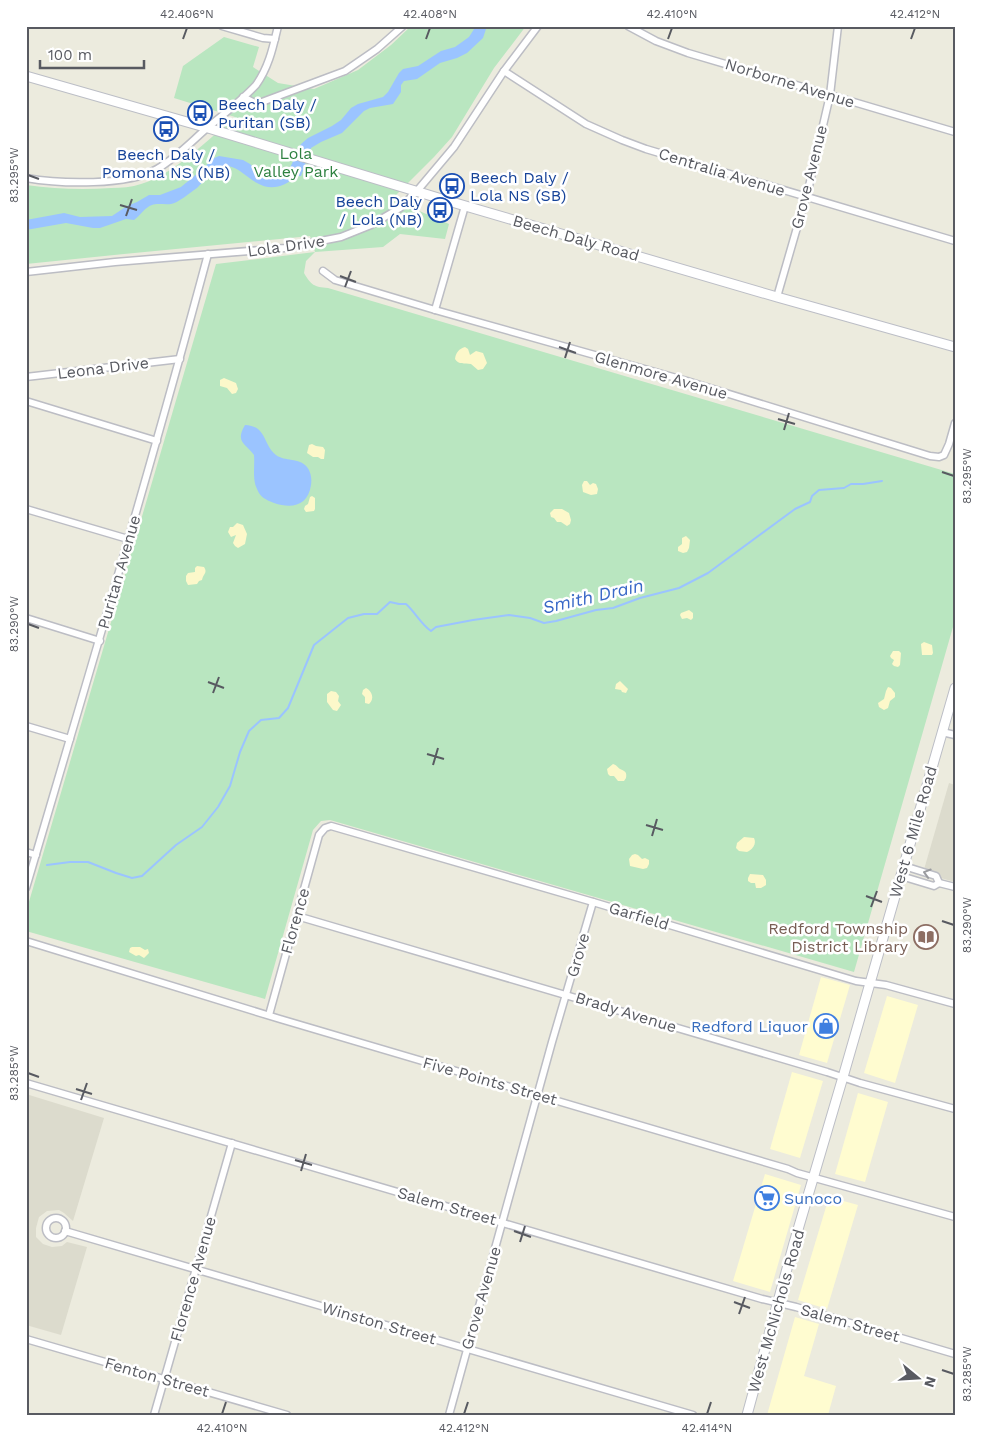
<svg xmlns="http://www.w3.org/2000/svg" width="981" height="1441" font-family="'Work Sans',sans-serif">
	<rect width="100%" height="100%" fill="#ecebde"/>
	<!-- commercial -->
	<g fill="#fffcd0">
		<polygon points="821,977 850,985 827,1063 799,1055"/>
		<polygon points="887,996 918,1005 895,1083 864,1073"/>
		<polygon points="792,1072 823,1081 800,1158 770,1149"/>
		<polygon points="858,1093 888,1102 865,1182 835,1174"/>
		<polygon points="765,1174 801,1185 770,1292 733,1281"/>
		<polygon points="829,1197 858,1205 827,1309 798,1300"/>
		<polygon points="795,1317 819,1324 804,1376 836,1386 828,1415 767,1415"/>
	</g>
	<!-- education -->
	<g fill="#dcdbcd">
		<polygon points="949,783 955,785 955,882 923,873"/>
		<polygon points="26,1094 104,1118 73,1221 64,1213 59,1210 47,1211 39,1217 36,1228 36,1237 43,1244 52,1247 62,1246 67,1242 87,1247 61,1335 26,1325"/>
	</g>
	<!-- green -->
	<path fill="#b9e6c0" d="M411 26H526L494 68 452 137 434 157 392 199 449 224 445 239 400 234 383 247 315 252 306 261 304 273C311 285 314 287 328 288L955 474V620L854 972 330 820 321 821 313 830 265 999 26 931V912L216 264 315 252 310 236 124 254 26 264V185C55 189 82 190 111 188 121 188 132 187 141 184 173 175 210 138 235 117L174 98 183 66 224 37 259 47 253 67 278 83 314 89 358 70 391 45Z"/>
	<!-- sand -->
	<g fill="#fcf8ca">
		<path d="M465 347 468 349 470 355 476 351 483 353 487 363 483 369 478 370 471 364C464 363 459 365 455 359 456 352 459 349 465 347Z"/>
		<polygon points="224,378 236,383 238,389 236,393 232,394 227,388 220,386 220,380"/>
		<polygon points="312,444 316,446 323,447 325,450 324,459 321,459 318,457 313,457 307,453 309,445"/>
		<polygon points="584,481 587,481 590,485 593,483 596,484 598,489 597,494 591,495 583,492 582,485"/>
		<polygon points="312,496 315,498 315,509 314,511 306,512 304,509 305,506 308,504 310,497"/>
		<polygon points="554,509 562,509 569,513 571,520 570,524 567,526 561,522 557,522 554,518 551,517 550,513"/>
		<polygon points="237,523 243,525 247,534 245,544 238,548 235,546 233,543 236,535 231,537 228,532 230,527 233,527"/>
		<polygon points="686,536 690,540 689,548 687,552 683,553 678,551 678,547 682,544 682,538"/>
		<path d="M197 566 204 567C208 573 203 574 202 580L199 581 197 584 188 585 186 581V576L188 573 195 572V568Z"/>
		<polygon points="689,610 693,613 693,618 691,620 687,618 682,619 680,615 681,613"/>
		<polygon points="924,642 932,645 933,653 932,655 922,655 921,644"/>
		<polygon points="893,651 899,651 901,653 900,665 898,667 894,666 892,664 894,660 891,658 890,656"/>
		<polygon points="620,681 628,689 626,693 622,692 621,690 615,689 616,684"/>
		<polygon points="888,687 891,688 895,693 895,697 890,701 888,708 884,710 879,707 878,703 884,699 886,691"/>
		<path d="M366 688C372 691 375 699 369 704L365 703V697L362 694 363 690Z"/>
		<polygon points="331,691 336,692 339,696 338,701 341,705 337,711 333,710 327,702 327,694"/>
		<path d="M613 764C617 765 617 767 620 769 625 771 627 772 626 778L624 781H618L614 776H610L608 774 607 769Z"/>
		<path d="M744 837 754 838C757 844 752 850 747 852L739 851 736 848 737 843Z"/>
		<polygon points="635,854 638,855 642,859 645,858 649,860 649,864 647,868 643,869 630,866 629,859 632,855"/>
		<polygon points="750,874 763,875 766,880 766,885 761,888 756,888 755,883 751,883 748,881 748,878"/>
		<polygon points="132,947 140,947 145,950 148,949 149,953 144,958 139,955 136,956 129,952 130,948"/>
	</g>
	<!-- water -->
	<g fill="#9bc4ff">
		<path d="M476 26H487L483 38 467 53 457 58 440 63 417 79 404 81 401 85V92L393 104 370 108 364 111 342 133 321 142 311 148 301 176H295C286 187 270 191 257 183 247 178 239 167 227 166 214 164 206 180 197 188 191 192 178 203 171 204 165 205 157 203 152 205 145 207 140 216 134 220L126 219 100 228H93L66 223 26 230V220L64 213 80 217 112 216 127 206 137 202 149 195H160L181 187 204 168 212 159 219 156 243 160 250 164 260 173 271 177H277L289 170 301 144 308 138 332 126 341 120 351 108 358 104 383 97 388 92 399 73 403 69 418 66 441 51 455 47 469 37Z"/>
		<path d="M245 425C267 426 263 445 276 455 285 462 299 457 307 467 311 472 312 479 311 485 308 506 292 509 274 503 266 500 260 497 257 489 252 479 255 466 254 455 245 443 235 442 245 425Z"/>
	</g>
	<g fill="none" stroke-linecap="round" stroke-linejoin="round">
		<!-- stream -->
		<path stroke="#9bc4ff" stroke-width="2" d="M47 865 70 862H88L116 873 132 878 142 876 176 845 202 827 218 807 230 786 240 752 249 731 261 720 279 718 288 708 314 645 348 618 364 614H377L390 602 399 604H406C415 612 421 624 431 631L436 627 473 620 509 615 530 618 544 623 556 621 596 610 613 608 640 598 679 588 708 573 795 509 810 502 812 496 819 490 844 488 851 484H863L882 481"/>
		<defs>
			<g id="minor">
				<polyline points="222,26 263,38 275,39"/>
				<polyline points="628,26 656,41 688,53 955,132"/>
				<polyline points="504,71 586,124 622,140 646,149 955,241"/>
				<polyline points="243,97 255,103 262,102 345,71 377,49 403,26"/>
				<path d="M26 178C61 184 127 186 157 169 176 158 191 142 207 128 224 114 241 101 256 85 269 67 273 47 278 26"/>
				<polyline points="323,271 335,280 435,310 687,381 930,456 939,457 944,455 949,444 955,423"/>
				<polyline points="26,272 115,262 285,248 341,237 371,225 400,208 417,191 454,147 504,71 538,26"/>
				<polyline points="777,297 809,186 830,95 838,26"/>
				<polyline points="435,310 465,206"/>
				<polyline points="26,377 180,359"/>
				<polyline points="26,401 157,441"/>
				<polyline points="26,509 128,539"/>
				<polyline points="26,618 100,641"/>
				<polyline points="26,726 70,739"/>
				<polyline points="942,732 955,735"/>
				<polyline points="26,852 36,855"/>
				<polyline points="901,876 934,886 939,883 936,876 904,866"/>
				<polyline points="939,883 955,887"/>
				<path d="M26 888C88 677 151 467 208 254"/>
				<polyline points="297,916 827,1072 860,1083 955,1109"/>
				<polyline points="26,941 280,1019 788,1169 797,1173 955,1217"/>
				<polyline points="269,1015 319,835 325,828 331,826 593,902 856,981 886,985 955,1004"/>
				<polyline points="26,1083 762,1299 796,1307 955,1354"/>
				<circle cx="56" cy="1228" r="10"/>
				<polyline points="65,1231 693,1415"/>
				<polyline points="26,1339 287,1415"/>
				<polyline points="154,1415 232,1143"/>
				<polyline points="449,1415 552,1042 593,902"/>
			</g>
			<g id="secondary">
				<polyline points="26,76 208,128 445,200 777,297 955,347"/>
				<polyline points="747,1415 794,1243 843,1077 955,688"/>
			</g>
		</defs>
		<!-- minor casing -->
		<use href="#minor" stroke="#bcbdc4" stroke-width="9"/>
		<!-- secondary casing -->
		<use href="#secondary" stroke="#bcbec6" stroke-width="11"/>
		<!-- minor -->
		<use href="#minor" stroke="#fff" stroke-width="6"/>
		<!-- secondary -->
		<use href="#secondary" stroke="#fff" stroke-width="9"/>
	</g>
	<!-- one-way arrows -->
	<defs><path id="oneway-chevron" d="M-2-3.5L2.5 0L-2 3.5" fill="none" stroke-width="1.6" stroke-linecap="round" stroke-linejoin="round" transform="scale(1.25)"/></defs>
	<use stroke="#9b9ca0" href="#oneway-chevron" transform="translate(927 873) rotate(-163)"/>
	<!-- ticks -->
	<path fill="none" stroke="#585a61" stroke-width="2" d="M183 39 187 28M426 39 430 28M668 39 672 28M911 39 915 28M28 175 39 179M120 205 137 210M126 216 132 199M340 276 356 282M345 287 351 271M559 347 576 353M565 358 570 342M778 419 795 424M784 430 789 413M942 472 954 476M28 624 39 628M208 682 224 688M213 693 219 677M427 754 444 759M433 765 438 748M646 825 663 830M652 836 657 819M866 896 882 902M871 907 877 891M942 921 954 925M28 1073 39 1077M76 1089 92 1094M81 1100 87 1083M295 1160 312 1165M301 1171 306 1154M514 1231 531 1237M520 1242 525 1226M734 1302 750 1308M739 1314 745 1297M942 1370 954 1374M222 1414 226 1402M464 1414 468 1402M707 1414 711 1402"/>
	<!-- icons -->
	<defs>
		<symbol id="bus-ring" viewBox="-11 -11 22 22"><circle r="9.5" fill="#fff" stroke="#1a4fb4" stroke-width="1.5"/><path d="M-5-6H5V4H4V6H2V4H-2V6H-4V4H-5ZM-3.5-4V0h7V-4ZM-3.5 1.2v1.5H-2V1.2ZM2 1.2v1.5H3.5V1.2Z" fill="#1a4fb4"/></symbol>
		<symbol id="library-ring" viewBox="-11 -11 22 22"><circle r="9.5" fill="#fff" stroke="#8d6e63" stroke-width="1.5"/><path d="M-6-4Q-3-5.5-.7-3.5V5Q-3 3-6 4ZM6-4Q3-5.5 .7-3.5V5Q3 3 6 4Z" fill="#8d6e63"/></symbol>
		<symbol id="shop-ring" viewBox="-11 -11 22 22"><circle r="9.5" fill="#fff" stroke="#3f7fe0" stroke-width="1.5"/><path d="M-5-2.5h2.3a2.7 3.5 0 0 1 5.4 0H5L5.5 6h-11ZM-1.5-2.5h3a1.5 2.3 0 0 0-3 0Z" fill="#3f7fe0"/></symbol>
		<symbol id="supermarket-ring" viewBox="-11 -11 22 22"><circle r="9.5" fill="#fff" stroke="#3f7fe0" stroke-width="1.5"/><path d="M-6-5.5h2.5l.6 2H6L4.5 2H-2.5L-4.4-4H-6ZM-1.5 3.2a1.3 1.3 0 1 0 .1 0ZM3 3.2a1.3 1.3 0 1 0 .1 0Z" fill="#3f7fe0"/></symbol>
	</defs>
	<g fill-rule="evenodd">
		<use href="#bus-ring" x="186" y="99" width="28" height="28"/>
		<use href="#bus-ring" x="152" y="115" width="28" height="28"/>
		<use href="#bus-ring" x="438" y="172" width="28" height="28"/>
		<use href="#bus-ring" x="426" y="196" width="28" height="28"/>
		<use href="#library-ring" x="912" y="923" width="28" height="28"/>
		<use href="#shop-ring" x="812" y="1012" width="28" height="28"/>
		<use href="#supermarket-ring" x="753" y="1184" width="28" height="28"/>
	</g>
	<g text-anchor="middle" dominant-baseline="central" stroke-width="5" stroke-linejoin="round" paint-order="stroke">
		<!-- street labels -->
		<g font-size="16" fill="#585a61" stroke="#fff">
			<text transform="translate(790 83) rotate(17)">Norborne Avenue</text>
			<text transform="translate(722 172) rotate(17)">Centralia Avenue</text>
			<text transform="translate(809 177) rotate(-76)">Grove Avenue</text>
			<text transform="translate(576 238) rotate(16)">Beech Daly Road</text>
			<text transform="translate(286 246) rotate(-8)">Lola Drive</text>
			<text transform="translate(103 368) rotate(-7)">Leona Drive</text>
			<text transform="translate(661 375) rotate(16)">Glenmore Avenue</text>
			<text transform="translate(119 572) rotate(-74)">Puritan Avenue</text>
			<text transform="translate(913 832) rotate(-74)">West 6 Mile Road</text>
			<text transform="translate(639 916) rotate(17)">Garfield</text>
			<text transform="translate(295 921) rotate(-74)">Florence</text>
			<text transform="translate(578 955) rotate(-74)">Grove</text>
			<text transform="translate(626 1012) rotate(17)">Brady Avenue</text>
			<text transform="translate(490 1081) rotate(16)">Five Points Street</text>
			<text transform="translate(447 1206) rotate(16)">Salem Street</text>
			<text transform="translate(193 1279) rotate(-74)">Florence Avenue</text>
			<text transform="translate(481 1298) rotate(-74)">Grove Avenue</text>
			<text transform="translate(776 1311) rotate(-74)">West McNichols Road</text>
			<text transform="translate(379 1323) rotate(16)">Winston Street</text>
			<text transform="translate(850 1323) rotate(16)">Salem Street</text>
			<text transform="translate(157 1377) rotate(16)">Fenton Street</text>
		</g>
		<!-- transit labels -->
		<g font-size="16" fill="#164399" stroke="#fff" text-anchor="start">
			<text x="218" y="104">Beech Daly /<tspan x="218" dy="18">Puritan (SB)</tspan></text>
			<text x="166" y="154" text-anchor="middle">Beech Daly /<tspan x="166" dy="18">Pomona NS (NB)</tspan></text>
			<text x="470" y="177">Beech Daly /<tspan x="470" dy="18">Lola NS (SB)</tspan></text>
			<text x="422" y="201" text-anchor="end">Beech Daly<tspan x="422" dy="18">/ Lola (NB)</tspan></text>
		</g>
		<!-- park labels -->
		<g font-size="16" fill="#2e8140" stroke="#fff">
			<text x="296" y="153">Lola<tspan x="296" dy="18">Valley Park</tspan></text>
		</g>
		<!-- education labels -->
		<g font-size="16" fill="#785e54" stroke="#fff" text-anchor="end">
			<text x="908" y="928">Redford Township<tspan x="908" dy="18">District Library</tspan></text>
		</g>
		<!-- shop labels -->
		<g font-size="16" fill="#366cbe" stroke="#fff" text-anchor="end">
			<text x="808" y="1026">Redford Liquor</text>
			<text x="784" y="1198" text-anchor="start">Sunoco</text>
		</g>
		<!-- water labels -->
		<g font-size="18" font-style="italic" fill="#3968c7" stroke="#fff">
			<text transform="translate(593 596) rotate(-13)">Smith Drain</text>
		</g>
	</g>
	<!-- border -->
	<rect width="981" height="1441" fill="none" stroke="#ffffff" stroke-width="55"/>
	<!-- north arrow -->
	<g transform="translate(918 1378) rotate(108)" stroke="#ffffff" stroke-width="4" paint-order="stroke">
	<path d="M0-4L9 19L0 12L-9 19Z" fill="#585a61"/>
	<text y="-8" font-size="14" font-weight="bold" text-anchor="middle" fill="#585a61">N</text>
	</g>
	<!-- scale -->
	<path d="M40 60v8h104v-8" fill="none" stroke="#585a61" stroke-width="2.5"/>
	<text x="48" y="60" font-size="15" fill="#585a61" stroke="#ffffff" stroke-width="4" paint-order="stroke">100 m</text>
	<rect x="28" y="28" width="926" height="1386" fill="none" stroke="#585a61" stroke-width="2"/>
	<g font-size="12" text-anchor="middle" fill="#585a61">
		<text x="187" y="18">42.406°N</text>
		<text x="430" y="18">42.408°N</text>
		<text x="672" y="18">42.410°N</text>
		<text x="915" y="18">42.412°N</text>
		<text transform="translate(14 175) rotate(-90)" y="4">83.295°W</text>
		<text transform="translate(967 476) rotate(-90)" y="4">83.295°W</text>
		<text transform="translate(14 624) rotate(-90)" y="4">83.290°W</text>
		<text transform="translate(967 925) rotate(-90)" y="4">83.290°W</text>
		<text transform="translate(14 1073) rotate(-90)" y="4">83.285°W</text>
		<text transform="translate(967 1374) rotate(-90)" y="4">83.285°W</text>
		<text x="222" y="1432">42.410°N</text>
		<text x="464" y="1432">42.412°N</text>
		<text x="707" y="1432">42.414°N</text>
	</g>
</svg>
